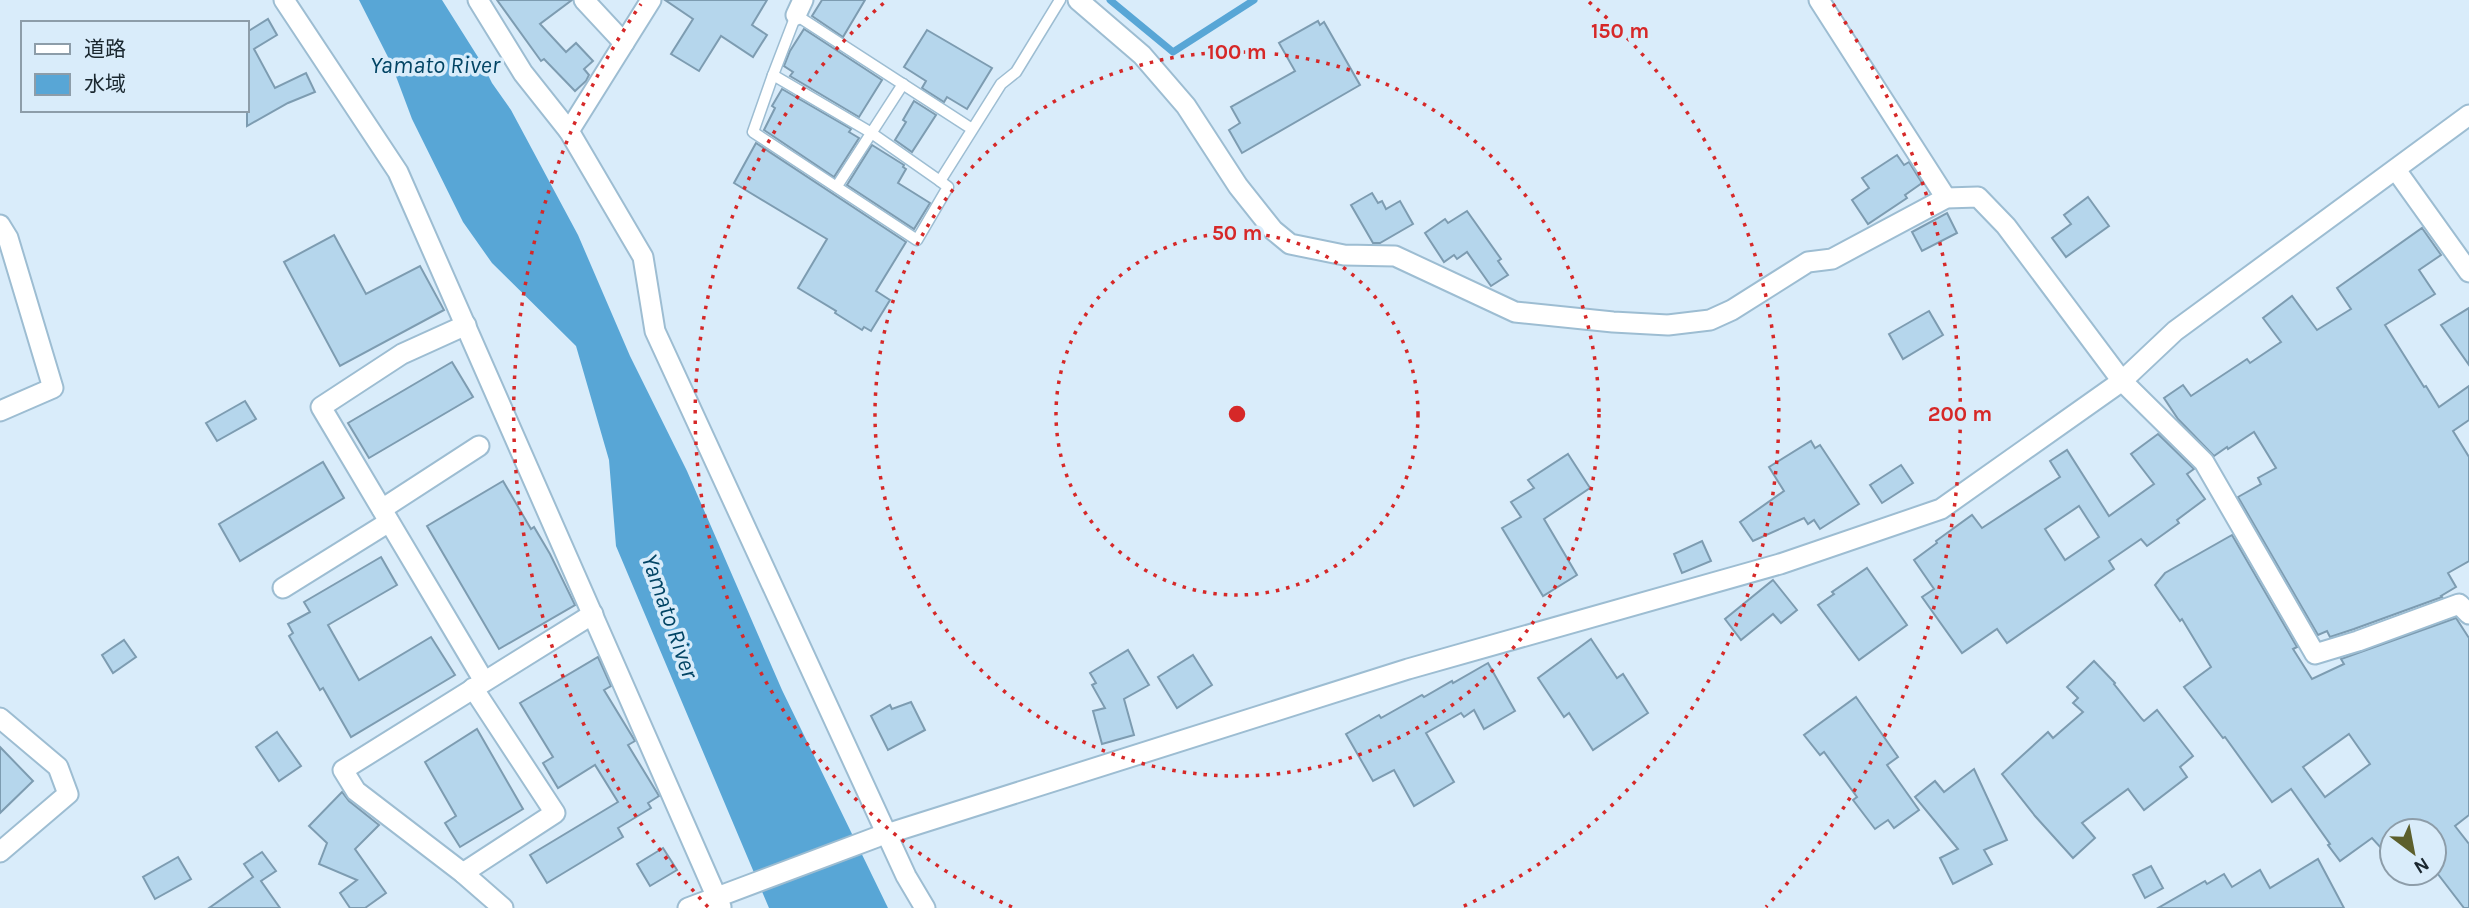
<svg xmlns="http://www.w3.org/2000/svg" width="2469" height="908" font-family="Karla,'Noto Sans JP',sans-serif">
	<rect width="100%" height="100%" fill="#d9ecfa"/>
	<!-- water -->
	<polygon fill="#58a6d6" points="359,0 442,0 483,65 492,83 511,110 578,235 630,356 687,471 782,690 888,908 769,908 616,546 609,460 576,346 492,263 463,222 412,119 391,63"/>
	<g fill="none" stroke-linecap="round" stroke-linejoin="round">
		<!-- stream -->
		<polyline stroke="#58a6d6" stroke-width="7" points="1110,0 1173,52 1254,0"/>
	</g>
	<!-- building -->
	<g fill="#b5d6ec" stroke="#7d9cb1" stroke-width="2" fill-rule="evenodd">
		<polygon points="497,0 572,0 540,24 566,52 576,43 593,61 584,69 589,75 586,81 575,91 544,59 541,61"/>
		<polygon points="665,0 767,0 752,25 767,35 753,57 721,36 699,71 671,54 693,19"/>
		<polygon points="822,0 865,0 843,37 812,16"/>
		<polygon points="268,19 277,35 254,49 275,88 306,73 315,92 288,103 247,126 247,32"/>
		<polygon points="1318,21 1320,25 1324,22 1360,85 1242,153 1229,130 1240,123 1231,107 1295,71 1279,43"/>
		<polygon points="804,29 882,80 859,117 790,76 793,72 784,66 790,51"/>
		<polygon points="927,30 992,68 967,109 947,97 944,102 922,88 926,81 904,67"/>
		<polygon points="782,89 851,129 849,132 859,138 834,177 764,130 775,108 772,106"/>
		<polygon points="914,101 936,115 912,152 895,140 906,122 903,120"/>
		<polygon points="756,143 906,242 876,291 890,300 871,331 864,327 862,330 835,313 836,311 798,288 827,239 734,183"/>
		<polygon points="872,145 904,165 903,167 906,169 898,183 930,203 914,229 847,185"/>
		<polygon points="1897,155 1904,165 1909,162 1922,183 1905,195 1907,198 1868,224 1852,200 1869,188 1862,178"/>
		<polygon points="1372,193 1378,203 1382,201 1386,209 1400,201 1413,224 1380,243 1373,243 1351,205"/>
		<polygon points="2088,197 2109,226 2066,257 2052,238 2071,224 2064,215"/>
		<polygon points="1467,211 1501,259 1498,261 1508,275 1491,286 1467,252 1457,259 1454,255 1444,262 1425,233 1445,219 1448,223"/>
		<polygon points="1947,213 1957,233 1922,251 1912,232"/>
		<polygon points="2422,228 2441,255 2419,270 2435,294 2385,325 2424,387 2426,386 2439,407 2469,386 2469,420 2453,431 2469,457 2469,561 2448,573 2456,587 2441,596 2442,597 2354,629 2330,637 2327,631 2318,635 2238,497 2261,484 2258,478 2276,468 2254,432 2228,449 2227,447 2214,456 2178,419 2164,398 2183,385 2191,396 2247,359 2250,363 2281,342 2263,318 2292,296 2317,330 2351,309 2337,288"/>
		<polygon points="334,235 366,294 420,266 444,310 340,366 284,262"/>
		<polygon points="2469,308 2469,365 2441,325"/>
		<polygon points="1929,311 1943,335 1903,359 1889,334"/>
		<polygon points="452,362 473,397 369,458 348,423"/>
		<polygon points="245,401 256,419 217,441 206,423"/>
		<path d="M2158 434 2194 469 2187 474 2205 499 2177 520 2179 523 2147 546 2141 539 2109 561 2114 569 2007 643 1997 629 1962 653 1922 597 1934 589 1914 560 1937 543 1936 541 1972 515 1982 528 2060 477 2050 461 2067 450 2109 516 2154 484 2131 454ZM2079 506 2099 537 2065 560 2045 529Z"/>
		<polygon points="1811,441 1815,448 1820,445 1859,504 1820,529 1814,520 1808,524 1804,518 1753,541 1740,522 1784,491 1769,467"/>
		<polygon points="1568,454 1590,488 1544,519 1577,575 1543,596 1502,528 1521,517 1511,502 1534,488 1528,480"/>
		<polygon points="323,462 344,498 240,561 219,524"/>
		<polygon points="1901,465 1913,483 1882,503 1870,485"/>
		<polygon points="503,481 531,529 534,527 550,554 575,605 499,649 427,526"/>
		<path d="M2232 535 2297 647 2293 649 2312 679 2344 664 2341 659 2456 618 2469 638V815L2455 826 2469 844V908H2464L2434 869V831H2392V860L2372 838 2340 861 2328 845 2330 844 2291 789 2272 802 2225 737 2223 738 2184 687 2211 667 2182 619 2180 621 2155 585 2165 573ZM2349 734 2370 764 2325 797 2303 767Z"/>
		<polygon points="1702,541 1711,561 1682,573 1674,554"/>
		<polygon points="381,557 397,585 328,625 359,680 431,637 455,675 351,737 323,688 320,690 289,636 293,633 288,624 310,612 304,602"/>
		<polygon points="1867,568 1907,625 1859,660 1818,605 1834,594 1832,592"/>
		<polygon points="1773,580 1797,610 1781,623 1773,614 1741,640 1725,619"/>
		<polygon points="1591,639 1617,678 1623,674 1648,713 1593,750 1569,713 1564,717 1538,678"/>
		<polygon points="124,640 136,657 113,673 102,655"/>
		<polygon points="1128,650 1149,685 1124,699 1134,735 1102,744 1093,711 1105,708 1092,685 1096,683 1090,673"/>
		<polygon points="1193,655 1212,685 1177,708 1158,677"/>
		<polygon points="598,657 611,686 604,690 635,741 628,745 659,796 648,803 651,808 618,828 623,837 547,883 530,855 618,802 595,765 558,788 543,763 553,757 520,703"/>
		<polygon points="2094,661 2115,683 2114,684 2142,719 2144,721 2157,710 2193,756 2180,767 2187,777 2144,810 2128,789 2082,823 2095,838 2073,858 2035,816 2002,774 2048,732 2053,738 2083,712 2073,703 2078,698 2067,687"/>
		<polygon points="1488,663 1515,711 1484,729 1474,710 1464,717 1461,713 1426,733 1454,782 1414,806 1394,770 1373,781 1346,734 1379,715 1381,718 1422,695 1424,697 1452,681 1453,683"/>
		<polygon points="1856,697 1898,757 1887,765 1919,810 1894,828 1888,820 1875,829 1853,800 1857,797 1824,752 1820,755 1804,735"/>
		<polygon points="911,702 925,730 888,750 871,716 890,705 892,709"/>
		<polygon points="477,729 523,809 460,847 445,823 456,816 425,762"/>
		<polygon points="277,732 301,766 279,781 256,747"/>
		<polygon points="0,747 33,781 0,813"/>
		<polygon points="1974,769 2007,840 1984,850 1992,864 1953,884 1940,858 1958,849 1915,797 1935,781 1944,792"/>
		<polygon points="342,792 349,801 379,825 355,849 386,893 365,908 350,908 340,893 357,880 319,864 327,843 309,826"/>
		<polygon points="663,848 677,870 650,886 637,864"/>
		<polygon points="262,852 276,871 261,881 280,908 209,908 253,877 244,864"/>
		<polygon points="178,857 191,879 155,899 143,877"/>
		<polygon points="2318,859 2344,908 2158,908 2205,881 2207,884 2224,874 2232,887 2260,870 2270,888"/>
		<polygon points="2151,866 2163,888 2145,898 2133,875"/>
	</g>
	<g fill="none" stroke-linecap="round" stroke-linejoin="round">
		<defs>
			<g id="service">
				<polyline points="773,75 753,132 917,240 948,187 940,181"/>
				<polyline points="972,129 796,15 773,75 870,132 940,181 1001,84 1016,72 1060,0"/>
				<polyline points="837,186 903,84"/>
			</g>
			<g id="minor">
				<polyline points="284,0 398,172 721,907"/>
				<polyline points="478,0 523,73 569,131 643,257 655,331 906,876 925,908"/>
				<polyline points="584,0 624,43"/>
				<polyline points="1078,0 1142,55 1186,106 1238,186 1273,230 1290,244 1344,255 1395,256 1515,312 1613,322 1668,325 1710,320 1732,310 1808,262 1832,259 1946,198 1978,197 2006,226 2122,381 2204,462 2315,654 2358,641 2459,604 2469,614"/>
				<polyline points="1819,0 1946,198"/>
				<polyline points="796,15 803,0"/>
				<polyline points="569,131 651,0"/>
				<polyline points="2396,170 2469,272"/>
				<polyline points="0,225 8,238 53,388 0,411"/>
				<polyline points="466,325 402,354 321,407 484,681"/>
				<polyline points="382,509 479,446"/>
				<polyline points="283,588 389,522"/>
				<polyline points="0,718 58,767 68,794 0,852"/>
				<polyline points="463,873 555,813 473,688"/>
				<polyline points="503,908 463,873 356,791 343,770 593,614"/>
				<polyline points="688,908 877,837 1408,669 1780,564 1941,509 2122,381 2175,331 2469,115"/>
			</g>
		</defs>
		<!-- service casing -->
		<use href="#service" stroke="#9dbdd2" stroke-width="13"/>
		<!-- minor casing -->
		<use href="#minor" stroke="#9dbdd2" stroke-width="23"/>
		<!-- service -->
		<use href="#service" stroke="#fff" stroke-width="10"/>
		<!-- minor -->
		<use href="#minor" stroke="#fff" stroke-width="19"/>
	</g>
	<!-- distance rings -->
	<g fill="none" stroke="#d62828" stroke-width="3.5" stroke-dasharray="3.5 7">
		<circle cx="1237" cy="414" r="181"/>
		<circle cx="1237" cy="414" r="362"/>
		<path d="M1012 907A542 542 0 0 1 885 2M1589 2A542 542 0 0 1 1462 907"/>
		<path d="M708 907A723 723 0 0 1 641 4M1833 4A723 723 0 0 1 1766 907"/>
	</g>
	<g text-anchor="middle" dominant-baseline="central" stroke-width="7" stroke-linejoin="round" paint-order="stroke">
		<!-- water labels -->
		<g font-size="24" font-style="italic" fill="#024464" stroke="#d9ecfa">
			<text x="435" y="65">Yamato River</text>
			<text transform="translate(670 616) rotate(71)">Yamato River</text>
		</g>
	</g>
	<circle cx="1237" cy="414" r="10" fill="#d62828" stroke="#d9ecfa" stroke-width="3.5"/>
	<g font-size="21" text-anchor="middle" font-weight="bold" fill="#d62828" stroke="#d9ecfa" stroke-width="7" stroke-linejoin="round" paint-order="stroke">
		<text x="1620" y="38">150 m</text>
		<text x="1237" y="59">100 m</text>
		<text x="1237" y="240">50 m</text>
		<text x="1960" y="421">200 m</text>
	</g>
	<!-- legend -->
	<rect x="21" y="21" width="228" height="91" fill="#d9ecfa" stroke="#8d9da9" stroke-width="2"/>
	<rect x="35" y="44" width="35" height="10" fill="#ffffff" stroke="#8d9da9" stroke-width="2"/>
	<text x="84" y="56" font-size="21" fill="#1a272f">道路</text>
	<rect x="35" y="74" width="35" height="21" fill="#58a6d6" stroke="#8d9da9" stroke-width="2"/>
	<text x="84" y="91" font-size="21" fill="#1a272f">水域</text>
	<!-- north arrow -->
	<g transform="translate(2413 852) rotate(148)"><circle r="33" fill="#d9ecfa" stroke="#8d9da9" stroke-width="2"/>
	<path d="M0-5L12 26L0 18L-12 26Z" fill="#5c5f2c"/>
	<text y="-10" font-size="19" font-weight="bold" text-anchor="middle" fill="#1a272f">N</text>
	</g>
</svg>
